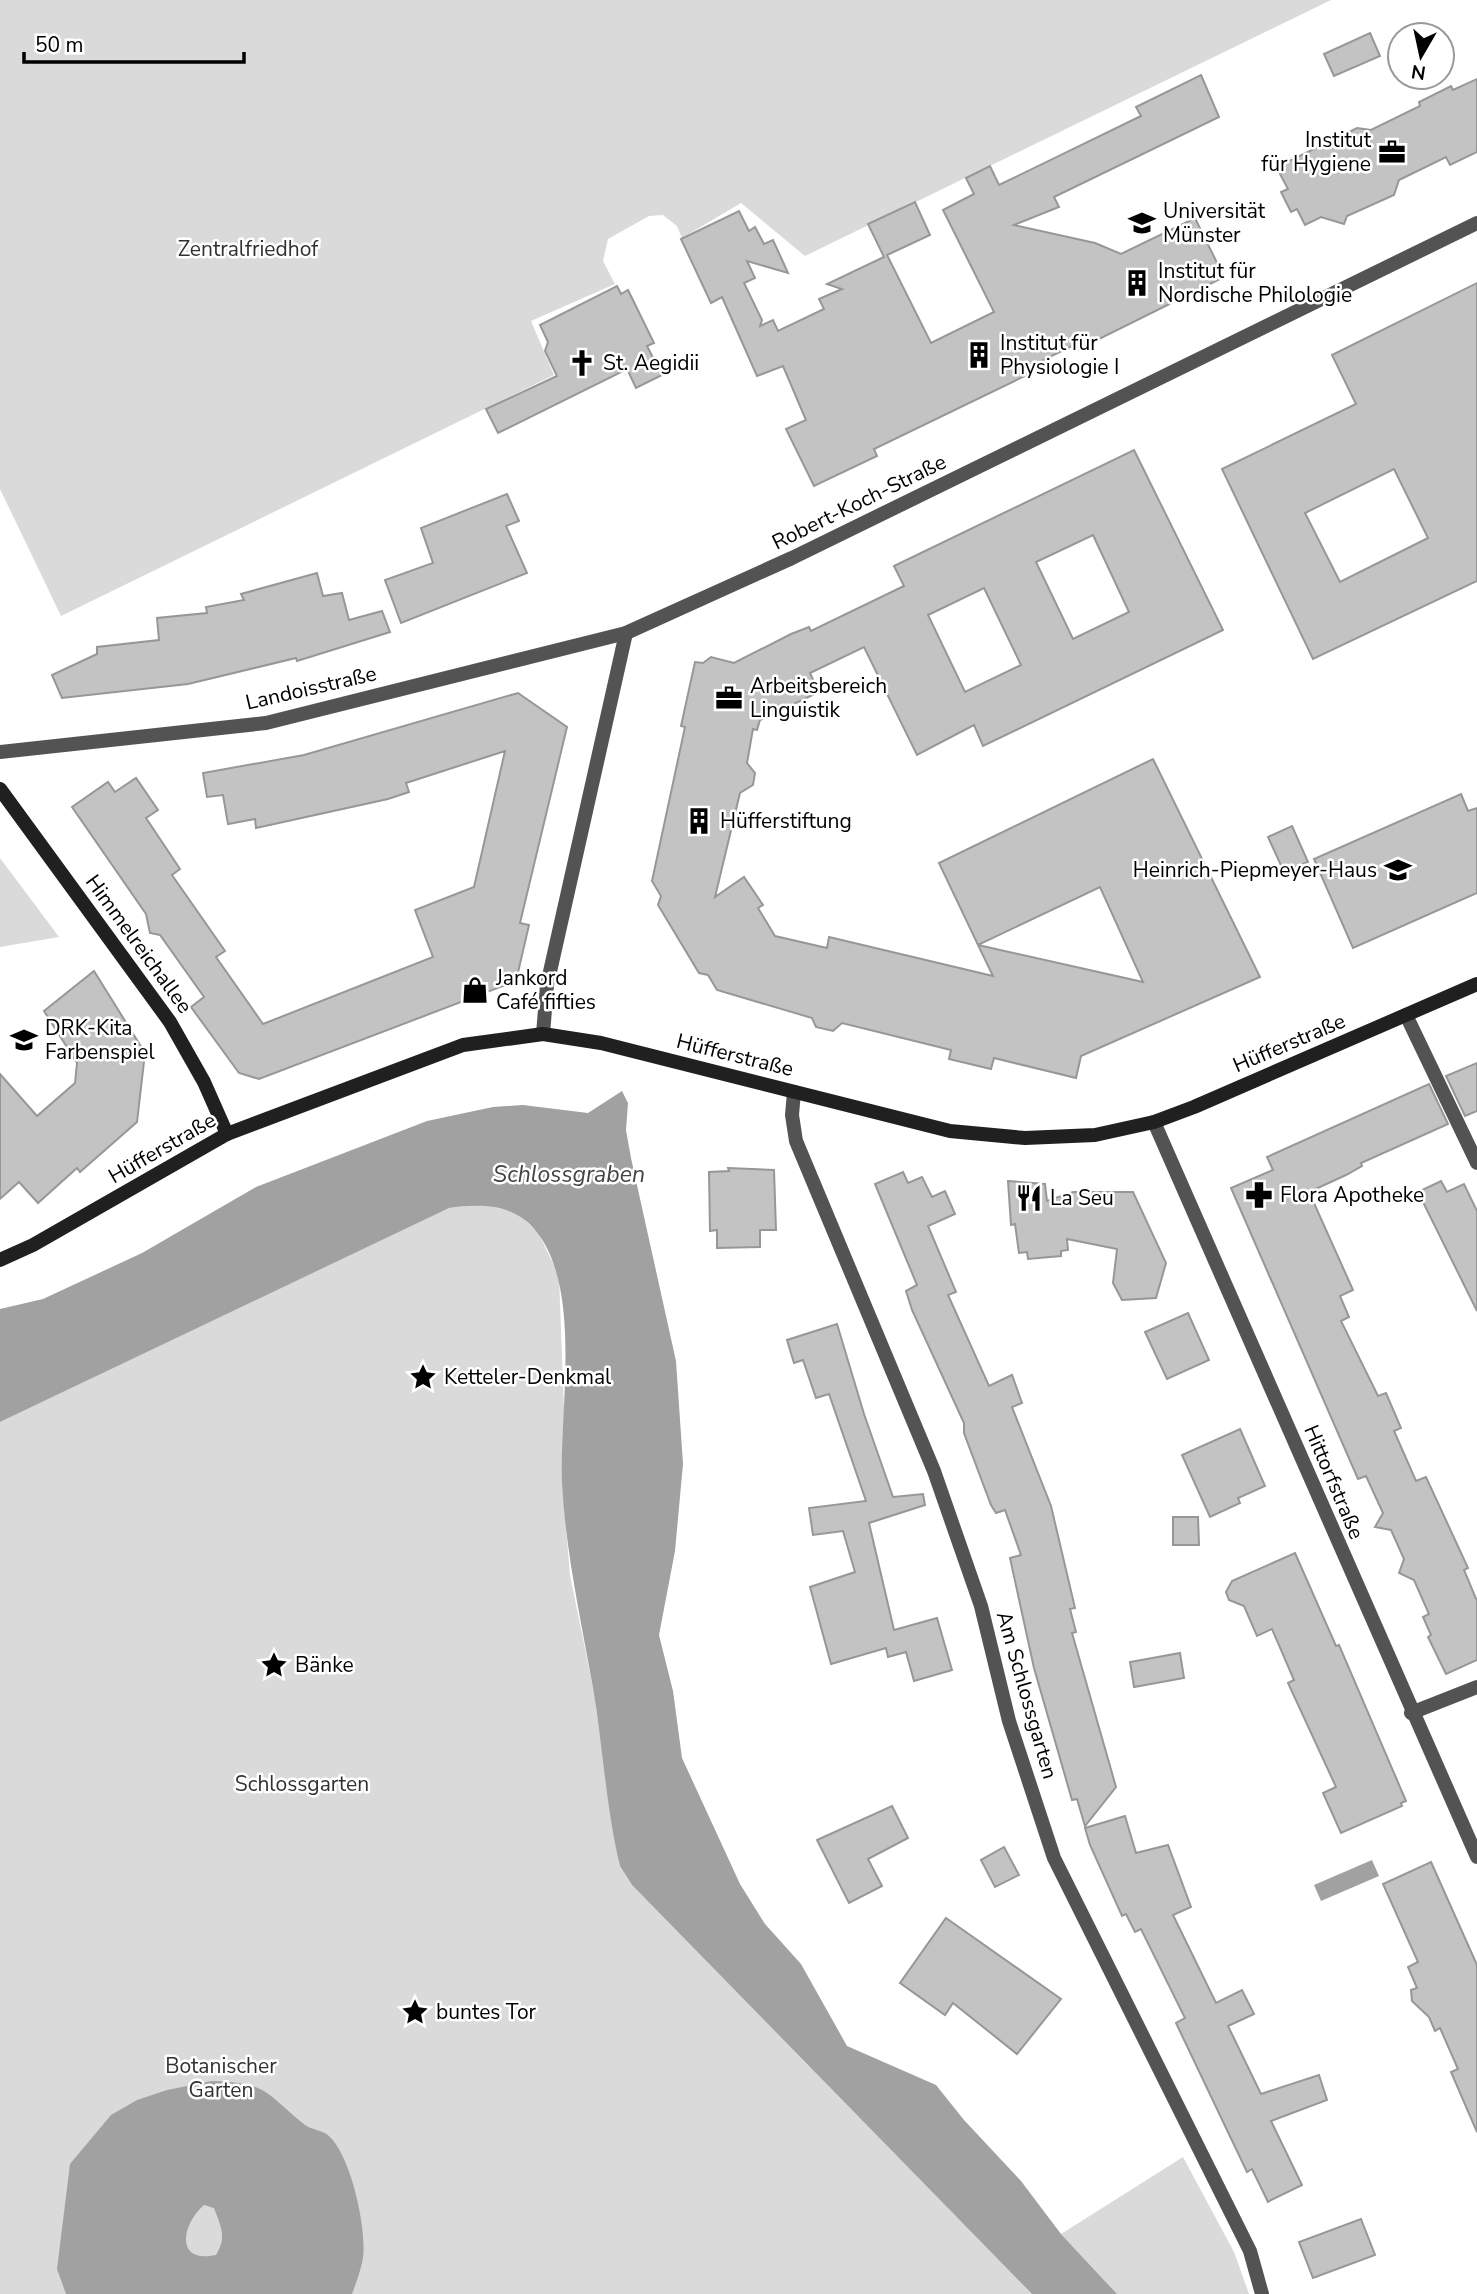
<svg xmlns="http://www.w3.org/2000/svg" width="1477" height="2294" font-family="'Nunito Sans',sans-serif">
	<rect width="100%" height="100%" fill="#fff"/>
	<!-- green -->
	<g fill="#dadada">
		<polygon points="0,0 1331,0 805,256 741,203 682,238 677,226 663,215 649,216 608,239 603,261 615,284 531,321 554,375 61,616 0,489"/>
		<polygon points="0,858 59,937 0,947"/>
		<polygon points="479,1204 517,1212 539,1234 559,1276 565,1434 562,1482 570,1575 593,1688 620,1866 632,1885 1032,2294 0,2294 0,1422 426,1218 449,1208"/>
		<polygon points="1183,2157 1234,2252 1249,2294 1117,2294 1061,2234"/>
	</g>
	<!-- water -->
	<g fill="#a1a1a1" fill-rule="evenodd">
		<path d="M622 1091 628 1103 626 1130 631 1158 676 1361 683 1464 675 1551 659 1635 673 1691 682 1758 740 1884 765 1924 801 1964 847 2046 936 2085 964 2120 1021 2181 1061 2234 1117 2294H1032L632 1885 620 1866C606 1808 603 1747 593 1688 581 1620 566 1554 562 1484 559 1413 582 1295 539 1235 518 1204 483 1203 449 1208L0 1422V1309L43 1299 142 1253 256 1187 427 1121 493 1107 523 1105 588 1113Z"/>
		<polygon points="1372,1860 1379,1876 1321,1901 1314,1885"/>
		<path d="M212 2081C269 2083 264 2092 305 2125 312 2130 323 2130 329 2136 351 2156 367 2229 363 2258 361 2270 356 2283 352 2294H66L57 2269 70 2164 111 2115 137 2100 167 2090ZM204 2205 214 2208C221 2227 227 2237 216 2255 175 2264 181 2225 204 2205Z"/>
	</g>
	<!-- building -->
	<g fill="#c3c3c3" stroke="#979797" stroke-width="2" fill-rule="evenodd">
		<polygon points="1370,33 1380,56 1334,76 1324,54"/>
		<polygon points="1201,75 1219,117 1054,197 1059,207 1014,225 1095,243 1121,254 1195,218 1224,277 1079,349 1076,344 1029,367 1031,373 874,449 877,456 814,486 786,429 806,420 783,366 757,376 722,297 711,303 681,239 739,211 749,231 755,227 764,244 773,240 788,273 747,261 755,278 744,283 762,320 760,326 773,320 778,331 824,309 819,299 842,289 827,284 884,257 868,224 915,202 930,235 887,255 931,343 994,312 943,210 974,194 966,178 990,166 999,185 1141,116 1136,107"/>
		<polygon points="1477,79 1477,152 1450,165 1446,157 1399,180 1394,195 1347,216 1344,224 1321,217 1305,225 1297,209 1291,212 1281,192 1288,189 1280,174 1284,172 1281,165 1357,128 1371,130 1420,106 1419,102 1451,86 1453,90"/>
		<path d="M1477 283V581L1313 659 1222 469 1356 404 1332 355ZM1394 469 1428 538 1340 582 1305 513Z"/>
		<polygon points="617,286 621,294 628,290 654,343 647,346 662,375 636,388 627,369 498,433 486,409 557,376 545,351 548,342 540,325"/>
		<path d="M1134 450 1223 630 983 746 974 725 917 755 864 647 810 673 819 692 760 720 757 730 753 729 747 763 755 773 753 785 740 793 715 897 744 877 763 905 758 908 775 936 827 948 829 937 993 976 978 945 1143 982 1100 887 978 945 939 863 1153 759 1260 977 1081 1056 1076 1078 994 1058 991 1069 949 1059 951 1050 842 1023 833 1031 816 1027 812 1018 717 990 708 975 699 973 658 905 661 896 652 881 685 727 681 726 695 662 703 663 711 657 734 663 791 634 809 627 811 631 904 586 894 566ZM1093 535 1129 612 1073 639 1036 562ZM984 588 1021 665 965 692 928 615Z"/>
		<polygon points="507,494 519,521 506,526 527,573 401,623 385,580 433,563 421,528"/>
		<polygon points="317,573 323,596 342,593 349,620 382,611 390,632 297,661 296,658 188,684 62,698 52,675 97,654 97,647 159,640 157,618 207,613 206,607 244,600 241,594"/>
		<polygon points="518,693 567,727 520,923 529,925 516,981 259,1079 239,1073 191,1007 204,997 160,935 150,933 146,914 72,807 108,782 115,792 136,778 158,810 146,818 180,869 172,875 225,951 216,957 263,1024 433,957 415,910 474,887 505,751 406,783 409,792 388,799 256,828 255,819 228,824 223,795 207,797 203,773 304,755"/>
		<polygon points="1461,794 1468,811 1477,808 1477,893 1353,948 1314,859"/>
		<polygon points="1292,826 1308,862 1284,872 1268,837"/>
		<polygon points="94,971 145,1053 137,1122 80,1172 77,1168 38,1203 19,1182 0,1199 0,1074 37,1116 75,1083 77,1063 44,1011"/>
		<polygon points="1477,1063 1477,1111 1465,1116 1446,1076"/>
		<polygon points="1429,1084 1448,1124 1361,1163 1362,1166 1346,1175 1309,1192 1353,1290 1340,1296 1349,1317 1341,1321 1378,1396 1386,1393 1401,1428 1394,1431 1416,1481 1426,1477 1468,1568 1464,1570 1477,1601 1477,1660 1446,1674 1428,1637 1431,1635 1423,1617 1429,1614 1414,1580 1399,1573 1404,1559 1391,1530 1375,1527 1383,1513 1366,1476 1358,1479 1231,1188 1273,1170 1267,1157"/>
		<polygon points="728,1168 774,1170 776,1230 760,1230 760,1247 717,1248 717,1230 710,1231 709,1172 729,1171"/>
		<polygon points="903,1172 908,1183 922,1177 932,1197 945,1191 955,1214 928,1226 956,1292 948,1295 989,1386 1012,1375 1022,1403 1012,1407 1051,1506 1075,1608 1070,1609 1076,1632 1072,1633 1116,1787 1085,1826 1077,1799 1072,1800 1034,1668 1010,1558 1021,1555 1005,1510 996,1513 991,1505 964,1433 964,1423 912,1310 906,1291 917,1285 875,1184"/>
		<polygon points="1008,1181 1045,1184 1047,1201 1073,1192 1133,1192 1166,1263 1156,1298 1122,1300 1113,1283 1117,1249 1067,1239 1068,1250 1061,1251 1061,1256 1028,1259 1027,1252 1019,1253 1015,1224 1011,1225"/>
		<polygon points="1441,1181 1447,1192 1464,1184 1477,1211 1477,1311 1418,1192"/>
		<polygon points="1188,1313 1209,1360 1167,1379 1145,1332"/>
		<polygon points="837,1324 864,1414 893,1497 923,1494 925,1505 869,1523 894,1630 937,1618 952,1670 914,1681 906,1652 888,1657 886,1648 831,1664 810,1587 855,1572 843,1531 813,1535 809,1508 866,1501 829,1394 816,1398 803,1360 794,1363 787,1340"/>
		<polygon points="1240,1429 1265,1486 1238,1498 1240,1503 1210,1517 1182,1455"/>
		<polygon points="1173,1517 1198,1517 1199,1545 1173,1545"/>
		<polygon points="1295,1553 1336,1646 1339,1645 1406,1801 1401,1803 1402,1806 1341,1833 1323,1793 1336,1787 1288,1683 1294,1680 1272,1629 1257,1636 1244,1606 1229,1600 1226,1592 1232,1581"/>
		<polygon points="1180,1653 1184,1678 1134,1687 1130,1662"/>
		<polygon points="892,1806 908,1838 868,1859 882,1886 849,1903 817,1840"/>
		<polygon points="1125,1816 1136,1853 1168,1845 1191,1907 1173,1915 1216,2003 1242,1990 1254,2014 1228,2026 1261,2094 1319,2075 1327,2100 1271,2121 1302,2185 1271,2200 1268,2202 1252,2169 1247,2172 1176,2023 1185,2018 1141,1929 1135,1932 1126,1914 1122,1916 1090,1845 1085,1828"/>
		<polygon points="1004,1847 1019,1875 995,1887 981,1860"/>
		<polygon points="1431,1862 1477,1965 1477,2132 1451,2072 1458,2069 1440,2028 1435,2031 1429,2017 1412,2001 1411,1990 1417,1988 1408,1967 1418,1962 1383,1884"/>
		<polygon points="946,1918 1061,1999 1017,2054 953,2003 945,2015 900,1983"/>
		<polygon points="1361,2219 1375,2255 1313,2278 1299,2242"/>
	</g>
	<g fill="none" stroke-linecap="round" stroke-linejoin="round">
		<!-- street -->
		<g stroke="#535353" stroke-width="14">
			<polyline points="0,752 266,723 626,633 792,558 1477,223"/>
			<polyline points="1406,1015 1477,1163"/>
			<polyline points="543,1034 547,985 626,633"/>
			<polyline points="794,1092 792,1115 796,1141 934,1471 981,1606 1009,1721 1054,1858 1250,2251 1262,2294"/>
			<polyline points="1154,1122 1477,1857"/>
			<polyline points="1411,1713 1477,1687"/>
		</g>
		<!-- secondary -->
		<g stroke="#202020" stroke-width="14">
			<polyline points="0,789 170,1022 204,1082 227,1134"/>
			<polyline points="0,1260 33,1245 227,1134 463,1045 543,1034 601,1043 950,1131 1025,1138 1095,1135 1154,1122 1194,1107 1477,984"/>
		</g>
	</g>
	<!-- icons -->
	<defs>
		<symbol id="office-bare" viewBox="-9 -9 18 18"><path d="M-6-3h4V-5.5h4V-3h4V5H-6ZM-1-4.5V-3h2v-1.5ZM-6 0V1H6V0Z" fill="#000" stroke="#fff" stroke-width="2.5" paint-order="stroke"/></symbol>
		<symbol id="university-bare" viewBox="-9 -9 18 18"><path d="M0-5L7-2L0 1L-7-2ZM-4 1L0 2.5L4 1V4Q0 6-4 4Z" fill="#000" stroke="#fff" stroke-width="2.5" paint-order="stroke"/></symbol>
		<symbol id="building-bare" viewBox="-9 -9 18 18"><path d="M-4-6H4V6H1V3H-1V6H-4ZM-2.5-4.3h1.7v1.8h-1.7ZM.8-4.3h1.7v1.8H.8ZM-2.5-1h1.7V.8h-1.7ZM.8-1h1.7V.8H.8Z" fill="#000" stroke="#fff" stroke-width="2.5" paint-order="stroke"/></symbol>
		<symbol id="church-bare" viewBox="-9 -9 18 18"><path d="M-1.2-6h2.4v3.5h3.3v2.4h-3.3V6h-2.4V-.1h-3.3v-2.4h3.3Z" fill="#000" stroke="#fff" stroke-width="2.5" paint-order="stroke"/></symbol>
		<symbol id="school-bare" viewBox="-9 -9 18 18"><path d="M0-5L7-2L0 1L-7-2ZM-4 1L0 2.5L4 1V4Q0 6-4 4Z" fill="#000" stroke="#fff" stroke-width="2.5" paint-order="stroke"/></symbol>
		<symbol id="shop-bare" viewBox="-9 -9 18 18"><path d="M-5-2.5h2.3a2.7 3.5 0 0 1 5.4 0H5L5.5 6h-11ZM-1.5-2.5h3a1.5 2.3 0 0 0-3 0Z" fill="#000" stroke="#fff" stroke-width="2.5" paint-order="stroke"/></symbol>
		<symbol id="pharmacy-bare" viewBox="-9 -9 18 18"><path d="M-2-6h4v4h4v4h-4v4h-4v-4h-4v-4h4Z" fill="#000" stroke="#fff" stroke-width="2.5" paint-order="stroke"/></symbol>
		<symbol id="restaurant-bare" viewBox="-9 -9 18 18"><path d="M-5-6h1v4h1v-4h1v4h1v-4h1v5L-1.5 .5V6h-2V.5L-5-1ZM5-6V6H3V1.5H1.5Q1.5-4 5-6Z" fill="#000" stroke="#fff" stroke-width="2.5" paint-order="stroke"/></symbol>
		<symbol id="sight-bare" viewBox="-9 -9 18 18"><path d="M0-6L1.8-2.2L6-1.7L2.9 1.2L3.7 5.4L0 3.3L-3.7 5.4L-2.9 1.2L-6-1.7L-1.8-2.2Z" fill="#000" stroke="#fff" stroke-width="2.5" paint-order="stroke"/></symbol>
	</defs>
	<g fill-rule="evenodd">
		<use href="#office-bare" x="1373" y="133" width="38" height="38"/>
		<use href="#university-bare" x="1123" y="204" width="38" height="38"/>
		<use href="#building-bare" x="1118" y="264" width="38" height="38"/>
		<use href="#building-bare" x="960" y="336" width="38" height="38"/>
		<use href="#church-bare" x="563" y="344" width="38" height="38"/>
		<use href="#office-bare" x="710" y="679" width="38" height="38"/>
		<use href="#building-bare" x="680" y="802" width="38" height="38"/>
		<use href="#school-bare" x="1379" y="851" width="38" height="38"/>
		<use href="#shop-bare" x="456" y="971" width="38" height="38"/>
		<use href="#school-bare" x="5" y="1021" width="38" height="38"/>
		<use href="#pharmacy-bare" x="1240" y="1176" width="38" height="38"/>
		<use href="#restaurant-bare" x="1010" y="1179" width="38" height="38"/>
		<use href="#sight-bare" x="404" y="1358" width="38" height="38"/>
		<use href="#sight-bare" x="255" y="1646" width="38" height="38"/>
		<use href="#sight-bare" x="396" y="1993" width="38" height="38"/>
	</g>
	<g text-anchor="middle" dominant-baseline="central" stroke-width="5" stroke-linejoin="round" paint-order="stroke">
		<!-- poi labels -->
		<g font-size="21" fill="#000" stroke="#fff" text-anchor="start">
			<text x="1371" y="140" text-anchor="end">Institut<tspan x="1371" dy="24">für Hygiene</tspan></text>
			<text x="1163" y="211">Universität<tspan x="1163" dy="24">Münster</tspan></text>
			<text x="1158" y="271">Institut für<tspan x="1158" dy="24">Nordische Philologie</tspan></text>
			<text x="1000" y="343">Institut für<tspan x="1000" dy="24">Physiologie I</tspan></text>
			<text x="603" y="363">St. Aegidii</text>
			<text x="750" y="686">Arbeitsbereich<tspan x="750" dy="24">Linguistik</tspan></text>
			<text x="720" y="821">Hüfferstiftung</text>
			<text x="1377" y="870" text-anchor="end">Heinrich-Piepmeyer-Haus</text>
			<text x="496" y="978">Jankord<tspan x="496" dy="24">Café fifties</tspan></text>
			<text x="45" y="1028">DRK-Kita<tspan x="45" dy="24">Farbenspiel</tspan></text>
			<text x="1280" y="1195">Flora Apotheke</text>
			<text x="1050" y="1198">La Seu</text>
			<text x="444" y="1377">Ketteler-Denkmal</text>
			<text x="295" y="1665">Bänke</text>
			<text x="436" y="2012">buntes Tor</text>
		</g>
		<!-- park labels -->
		<g font-size="21" fill="#313131" stroke="#fff">
			<text x="248" y="249">Zentralfriedhof</text>
			<text x="302" y="1784">Schlossgarten</text>
			<text x="221" y="2066">Botanischer<tspan x="221" dy="24">Garten</tspan></text>
		</g>
		<!-- street labels -->
		<g font-size="21" fill="#000" stroke="#fff">
			<text transform="translate(859 502) rotate(-26)">Robert-Koch-Straße</text>
			<text transform="translate(311 688) rotate(-13)">Landoisstraße</text>
			<text transform="translate(139 944) rotate(54)">Himmelreichallee</text>
			<text transform="translate(1289 1043) rotate(-23)">Hüfferstraße</text>
			<text transform="translate(735 1055) rotate(14)">Hüfferstraße</text>
			<text transform="translate(162 1148) rotate(-30)">Hüfferstraße</text>
			<text transform="translate(1334 1482) rotate(67)">Hittorfstraße</text>
			<text transform="translate(1027 1695) rotate(74)">Am Schlossgarten</text>
		</g>
		<!-- water labels -->
		<g font-size="23" font-style="italic" fill="#424242" stroke="#fff">
			<text x="569" y="1174">Schlossgraben</text>
		</g>
	</g>
	<!-- north arrow -->
	<g transform="translate(1421 56) rotate(189)"><circle r="33" fill="#ffffff" stroke="#999999" stroke-width="2"/>
	<path d="M0-5L12 26L0 18L-12 26Z" fill="#000000"/>
	<text y="-10" font-size="19" font-weight="bold" text-anchor="middle" fill="#000000">N</text>
	</g>
	<!-- scale -->
	<path d="M24 52v10h220v-10" fill="none" stroke="#000000" stroke-width="3.5"/>
	<text x="35" y="52" font-size="21" fill="#000000" stroke="#ffffff" stroke-width="5" paint-order="stroke">50 m</text>
</svg>
